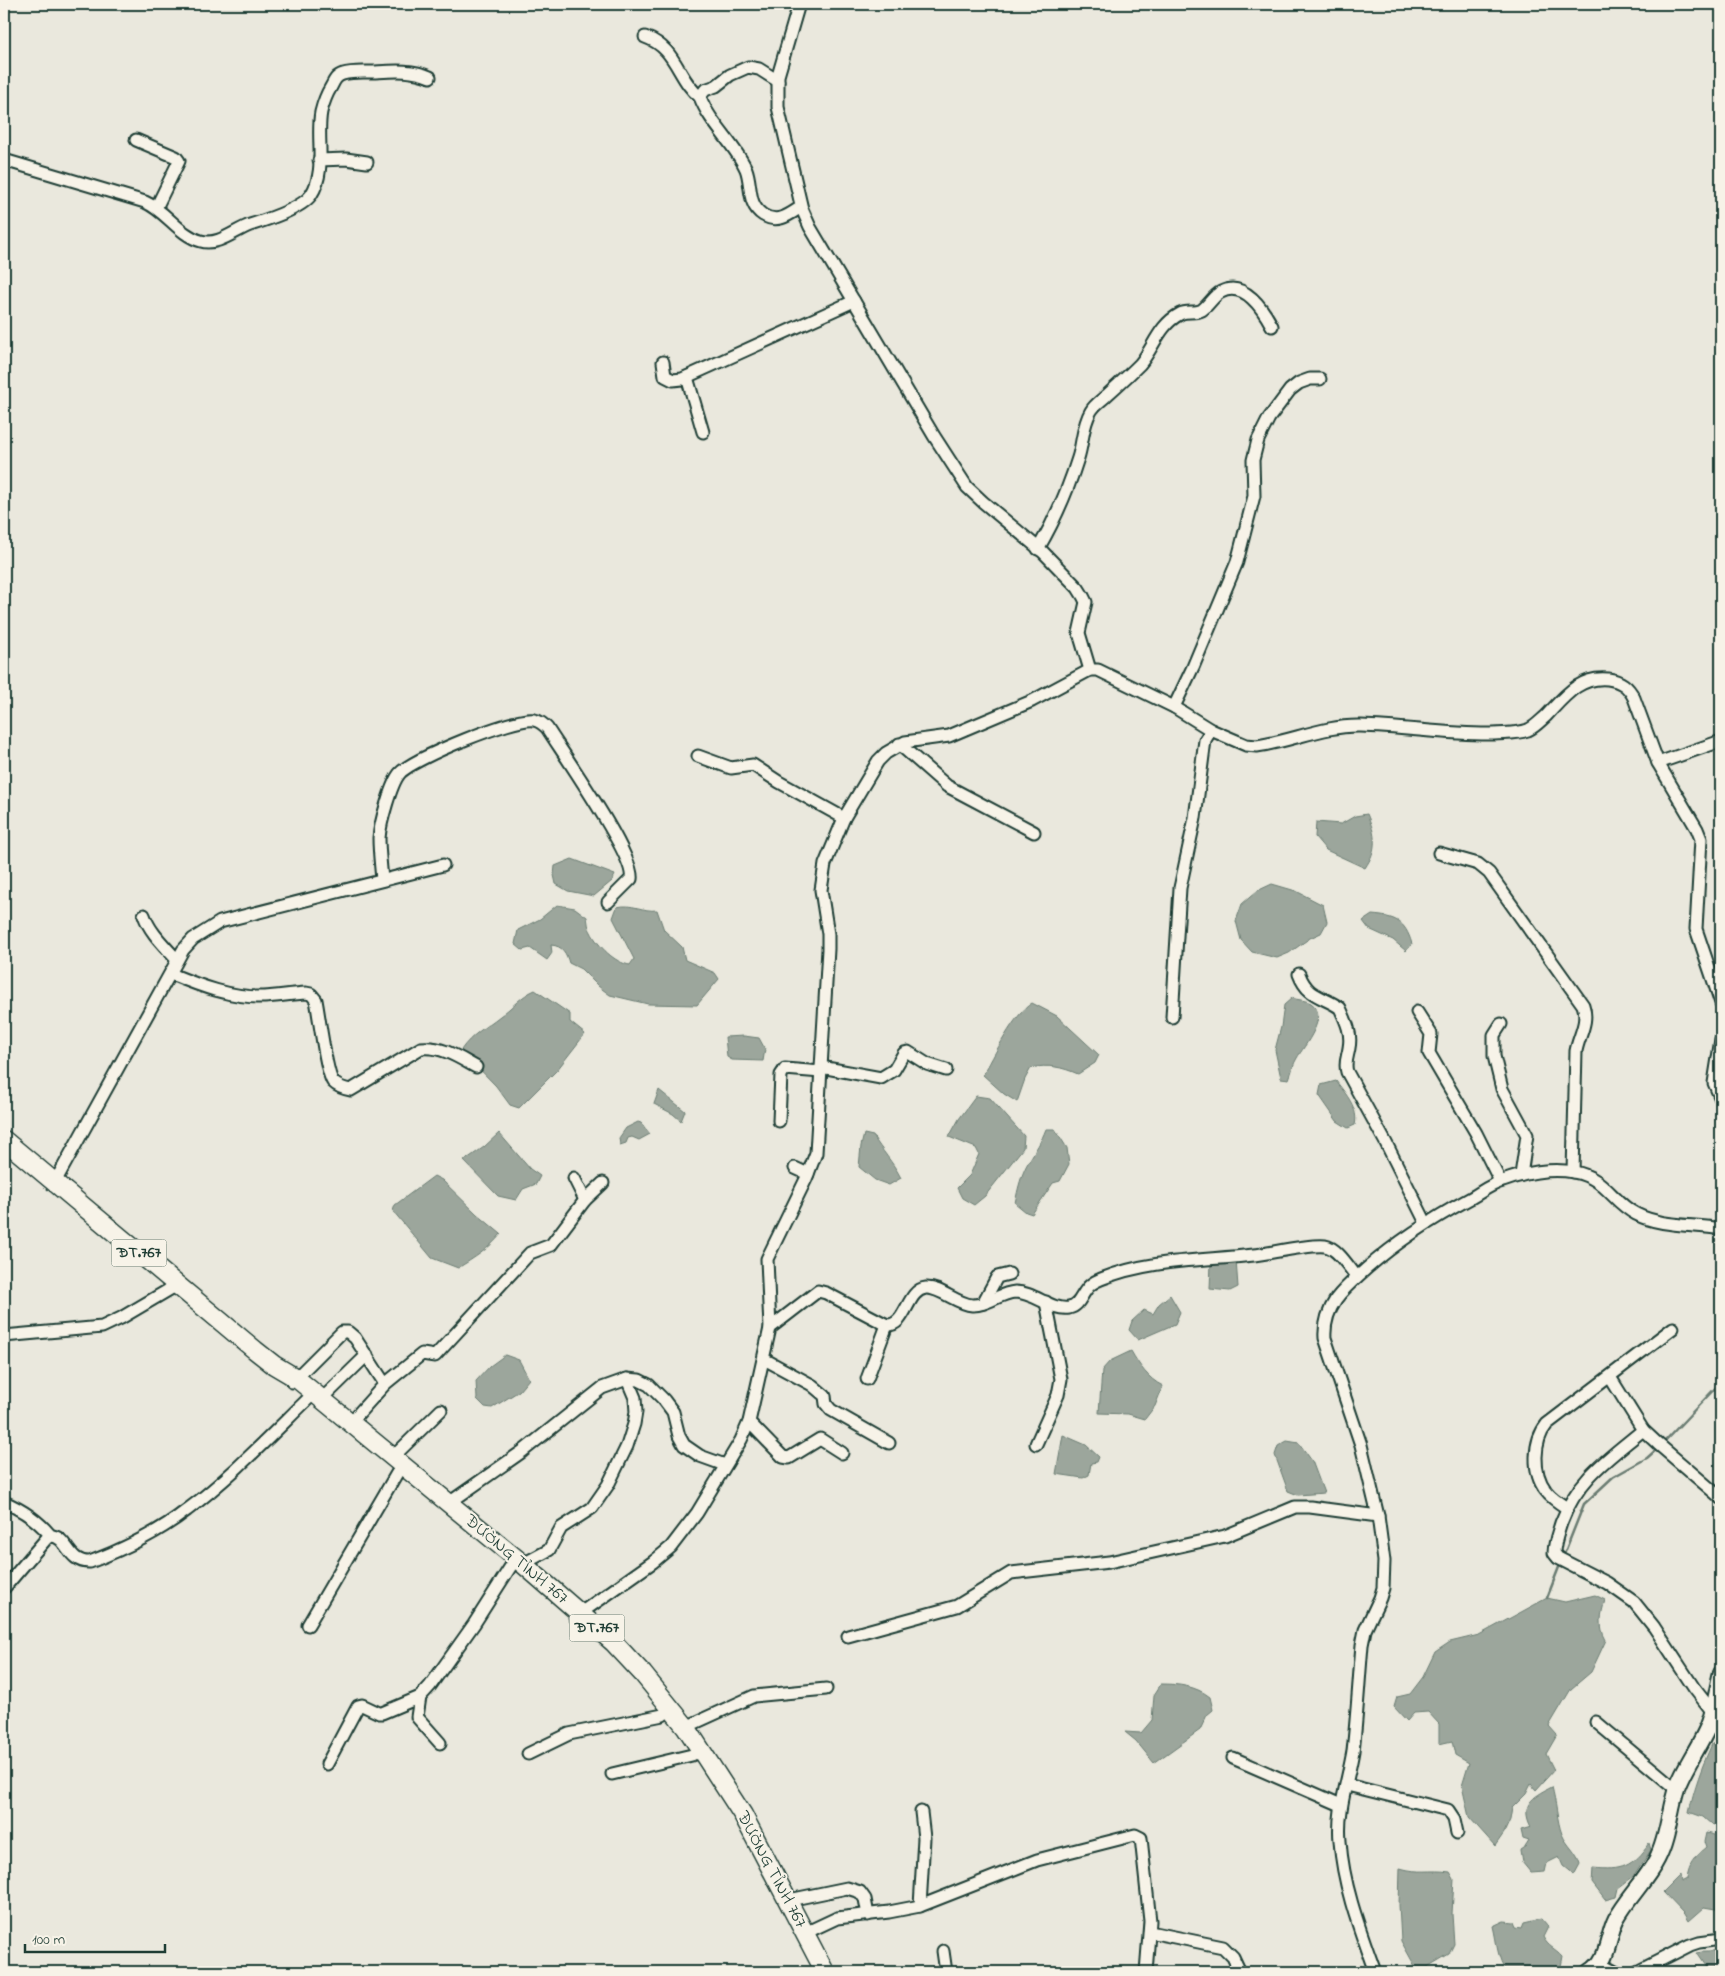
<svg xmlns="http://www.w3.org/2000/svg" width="1725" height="1976" font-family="'Indie Flower',sans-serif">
	<rect width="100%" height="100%" fill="#eae8dd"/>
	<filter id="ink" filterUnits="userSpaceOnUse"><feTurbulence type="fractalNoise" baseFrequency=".02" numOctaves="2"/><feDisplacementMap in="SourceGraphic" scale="10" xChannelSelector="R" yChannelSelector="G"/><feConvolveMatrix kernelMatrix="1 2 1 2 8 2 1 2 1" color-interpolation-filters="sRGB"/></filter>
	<g filter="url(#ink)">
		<!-- water -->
		<g fill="#9ca69c" stroke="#6a7c72">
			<path d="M1367 814C1376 835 1378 849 1365 868L1326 850 1315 837 1316 822 1341 824 1355 816Z"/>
			<polygon points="572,859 615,875 612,881 594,896 568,891 556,884 554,875 555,866"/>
			<polygon points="1272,884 1296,891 1323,905 1327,922 1321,933 1310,938 1289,953 1277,958 1252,952 1241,940 1236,921 1242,904 1257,891"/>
			<path d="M557 905 575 908 587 917C588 922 588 928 591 932 598 946 615 963 630 965L634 959 613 918 617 907C632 903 643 912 657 910L664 930 682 947 685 960 715 973 719 979 697 1005 648 1004 610 995 598 986 581 969 569 963C566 953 563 946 551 945L552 953 547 960 530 948 522 950 515 944 518 930 540 919Z"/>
			<path d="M1372 915C1395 917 1405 920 1412 944L1406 951 1393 940 1369 929 1363 921Z"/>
			<path d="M535 990 570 1014V1022L585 1034 557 1070 519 1108 510 1105 496 1086 461 1050C471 1035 486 1027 500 1016 513 1007 521 996 535 990Z"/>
			<path d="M1292 998C1297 1000 1306 1000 1311 1003 1330 1016 1304 1046 1297 1058 1293 1064 1292 1072 1289 1079L1281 1078 1275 1050 1281 1027 1284 1005Z"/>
			<path d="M1032 1003 1057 1016 1099 1055 1095 1063 1078 1074C1062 1067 1048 1064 1031 1068L1025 1079 1017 1102 1004 1094 983 1075C994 1056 1014 1014 1032 1003Z"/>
			<polygon points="744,1036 759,1038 765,1049 763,1061 732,1060 727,1057 725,1037"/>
			<path d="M1336 1081C1346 1094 1359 1109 1355 1125L1348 1128 1337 1121 1319 1095 1321 1085Z"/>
			<polygon points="659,1090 685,1111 681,1121 673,1114 654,1104"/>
			<polygon points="976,1096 990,1098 1024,1136 1023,1148 985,1196 974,1205 962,1198 957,1188 970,1175 979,1154 976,1148 949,1137 959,1119"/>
			<polygon points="638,1122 641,1123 650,1134 639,1140 632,1137 628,1138 626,1143 620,1145 619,1138 626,1128"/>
			<path d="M1046 1129H1055L1067 1148 1069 1164 1060 1181 1053 1183 1032 1214 1026 1212 1015 1203C1018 1189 1021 1174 1029 1161 1036 1149 1041 1142 1046 1129Z"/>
			<polygon points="499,1133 530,1169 540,1176 536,1184 523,1189 516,1200 498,1196 464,1161 484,1147"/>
			<path d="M864 1134 873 1136C882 1151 893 1162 901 1178L889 1185 875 1180 859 1167 861 1146Z"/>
			<path d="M434 1176 442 1180 477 1214 501 1234C489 1249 474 1258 458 1268L432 1258 393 1211 395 1205Z"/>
			<polygon points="1236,1260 1238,1287 1230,1291 1210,1289 1211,1263"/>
			<polygon points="1170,1295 1180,1312 1175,1324 1138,1340 1129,1330 1132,1321 1144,1310 1153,1314 1159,1304"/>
			<path d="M1131 1351C1139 1365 1148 1379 1163 1386L1155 1406 1145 1419 1128 1414 1099 1413 1102 1370 1110 1361Z"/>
			<polygon points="505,1355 519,1360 529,1379 519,1391 492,1408 485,1407 477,1399 476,1381 490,1366"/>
			<polygon points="1063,1435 1086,1445 1099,1457 1097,1462 1091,1463 1089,1475 1083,1478 1056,1474"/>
			<polygon points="1287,1441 1299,1443 1312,1461 1324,1493 1298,1495 1288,1491 1275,1455 1278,1446"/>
			<path d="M1595 1595 1605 1600C1601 1614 1598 1626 1606 1640L1591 1672 1571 1689 1549 1726 1557 1735 1546 1754 1554 1770 1536 1790 1531 1784 1526 1794 1512 1808 1510 1820 1504 1833 1495 1846 1469 1817 1462 1786 1469 1763 1455 1755 1452 1741 1439 1744V1724L1428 1712 1414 1713 1407 1721 1394 1707 1397 1697 1410 1694 1423 1677 1435 1652 1450 1642 1479 1635 1547 1598 1565 1602Z"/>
			<path d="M1161 1684C1179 1684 1196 1686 1210 1697L1213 1710 1207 1715 1200 1730 1154 1763 1136 1741 1125 1732 1141 1733 1152 1720 1154 1695Z"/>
			<path d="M1721 1742V1833L1703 1817 1689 1812C1694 1788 1702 1766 1712 1744Z"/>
			<path d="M1552 1787C1556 1801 1557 1821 1562 1834 1567 1846 1577 1852 1580 1864L1574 1875 1563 1866 1559 1857 1547 1863 1545 1872 1531 1873 1522 1862 1520 1850 1526 1846 1529 1841 1523 1839 1521 1830 1531 1827C1520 1805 1532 1797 1552 1787Z"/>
			<path d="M1706 1833 1718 1836 1721 1840V1910L1704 1907 1688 1921 1684 1914 1663 1892 1680 1875 1681 1882 1687 1879C1689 1865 1695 1857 1706 1848L1704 1842Z"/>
			<path d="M1649 1843 1651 1850 1634 1876 1618 1888 1616 1897 1605 1900 1592 1883 1593 1868C1622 1871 1632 1867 1649 1843Z"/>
			<path d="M1400 1868C1420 1874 1430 1869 1450 1872L1454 1879 1452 1914 1454 1944 1449 1954 1424 1969 1416 1968 1401 1941 1399 1905Z"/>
			<path d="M1541 1919 1548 1927 1543 1937C1548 1947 1555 1948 1562 1956L1559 1972H1507C1497 1959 1497 1942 1493 1926L1504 1921 1514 1922 1516 1927 1522 1928 1524 1923Z"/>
			<path d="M1719 1951 1721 1959V1972H1709L1696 1953C1703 1951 1711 1953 1719 1951Z"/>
		</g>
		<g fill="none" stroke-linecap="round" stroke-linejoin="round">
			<!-- stream -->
			<g stroke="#6a7c72" stroke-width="2.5">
				<polyline points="1663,1443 1721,1382"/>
				<polyline points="1563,1557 1584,1504 1613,1477 1647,1458 1657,1449"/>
				<polyline points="1547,1598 1561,1562"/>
			</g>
			<defs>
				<g id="street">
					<polyline points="799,4 778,76 778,107 802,209 810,227 934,436 967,487 983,502 1043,552 1078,588 1083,596 1086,602 1079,633 1090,670"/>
					<path d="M645 37C677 48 677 79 700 97"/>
					<path d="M778 81 759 69 748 67 730 75 716 86 705 90 700 97C710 124 735 144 746 169 752 184 747 205 763 215 778 224 789 215 801 207"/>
					<polyline points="136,140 176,157 179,161 156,208"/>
					<path d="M4 160 145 202C166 211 179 235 201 241 218 246 234 231 250 225 266 220 301 209 311 195 327 171 316 138 321 112 323 104 326 95 331 87 334 81 336 76 343 74 352 71 364 72 373 72 393 71 411 69 430 77"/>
					<polyline points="319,160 346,159 367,162"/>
					<polyline points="663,362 665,376 673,380 682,379 854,301"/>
					<polyline points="687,377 703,432"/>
					<path d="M1038 549C1055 520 1068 490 1078 458 1083 443 1082 426 1091 411 1095 404 1101 401 1107 395 1118 385 1130 374 1140 364 1154 347 1159 325 1180 314 1187 310 1195 314 1202 310 1209 305 1213 296 1221 292 1244 280 1263 309 1272 326"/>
					<polyline points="1174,707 1193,667 1237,562 1254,496 1253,460 1258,440 1269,418 1290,390 1299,383 1310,379 1320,379"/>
					<polyline points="899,744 947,786 1034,832"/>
					<polyline points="698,756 731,768 753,765 779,782 844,818"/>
					<polyline points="1658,763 1721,741"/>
					<path d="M1439 853 1478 864 1489 873 1583 1005C1589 1022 1579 1035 1576 1051L1573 1172"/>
					<path d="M382 880C381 867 379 852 379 838 380 824 391 783 400 773 414 758 514 717 534 720 540 721 543 724 547 728 562 752 636 857 631 879L608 902"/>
					<path d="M144 915C150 933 165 946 177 960"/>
					<path d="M171 974C200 986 232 998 264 997 278 996 292 994 306 993L311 994 316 1000C319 1015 326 1073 333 1082 338 1087 345 1089 351 1090L421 1048C442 1046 458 1057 476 1067"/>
					<path d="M1299 974C1308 998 1323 996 1340 1008 1346 1021 1352 1033 1349 1048 1348 1056 1344 1063 1347 1072L1386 1143 1426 1223"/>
					<polyline points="1417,1012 1431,1034 1429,1053 1476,1133 1500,1181"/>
					<polyline points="1172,1017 1180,888 1195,818 1205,740 1211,730"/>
					<polyline points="1501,1024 1494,1035 1494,1056 1502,1089 1527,1135 1521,1175"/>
					<polyline points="1721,1039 1714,1083 1721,1099"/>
					<polyline points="821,1067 881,1078 894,1070 904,1053 908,1052 927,1064 946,1070"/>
					<polyline points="779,1121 781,1075 785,1069 821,1072"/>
					<polyline points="795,1168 808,1174"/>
					<polyline points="574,1178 585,1200"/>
					<polyline points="55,1182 183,950 193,939 220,922 443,865"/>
					<polyline points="983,1303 997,1277 1009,1274"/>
					<path d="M770 1328 818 1291 826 1293 887 1325C907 1326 906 1290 926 1288 940 1287 957 1304 972 1305 986 1306 1000 1293 1015 1292 1034 1292 1052 1311 1069 1308 1079 1306 1081 1296 1086 1290 1089 1285 1096 1281 1101 1279 1150 1259 1202 1261 1254 1255 1271 1253 1310 1244 1325 1246 1338 1248 1349 1268 1357 1277"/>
					<polyline points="4,1336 102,1327 121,1318 177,1285"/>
					<polyline points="764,1359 812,1385 825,1396 826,1404 831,1410 889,1443"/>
					<polyline points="1610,1377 1643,1430 1658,1444 1721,1498"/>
					<polyline points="867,1379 887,1325"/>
					<polyline points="292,1382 342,1332 348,1332 355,1338 385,1384"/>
					<polyline points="321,1400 367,1355"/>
					<polyline points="749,1422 783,1457 789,1458 820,1439 842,1453"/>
					<polyline points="350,1423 385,1384 422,1354 435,1356 530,1253 551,1245 585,1200 603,1183"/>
					<path d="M1643 1430C1608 1459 1578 1478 1561 1523 1558 1533 1554 1543 1554 1553L1558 1558 1607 1583 1634 1602 1654 1627 1694 1688 1712 1711"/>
					<polyline points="1036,1444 1058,1395 1061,1379 1046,1302"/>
					<polyline points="392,1458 441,1410"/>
					<path d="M4 1502C23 1510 38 1520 51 1536"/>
					<polyline points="449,1503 523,1451 602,1388 627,1379 639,1380 649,1385 664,1400 673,1412 679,1436 684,1445 700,1456 725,1465"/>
					<path d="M1567 1508C1559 1503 1551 1498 1546 1491 1532 1473 1533 1441 1547 1424L1673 1328"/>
					<polyline points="523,1564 549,1550 561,1528 592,1508 608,1485 627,1446 634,1424 636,1412 635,1398 627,1379"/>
					<path d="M4 1588 47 1538 51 1536C68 1536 67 1563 90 1562 124 1549 158 1533 187 1510 231 1477 269 1437 308 1399"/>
					<path d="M575 1617 653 1562 671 1547 697 1513 741 1440 749 1422 770 1328 767 1259 806 1179 816 1153 828 949V934L821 890 825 864 844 818 878 761 886 753 905 742 949 736 1032 701 1090 670H1098L1174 707 1211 730 1246 745 1257 746C1292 741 1325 725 1361 726 1406 727 1449 735 1494 734 1505 733 1517 734 1528 730 1535 727 1540 721 1546 716 1564 697 1579 676 1608 679 1621 681 1628 686 1634 698L1658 763 1697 829 1701 839 1696 929 1721 1003"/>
					<polyline points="308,1625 397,1473"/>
					<polyline points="848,1636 957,1606 1011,1573 1109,1562 1225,1536 1295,1507 1310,1507 1378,1516"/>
					<polyline points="420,1697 417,1717 440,1743"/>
					<polyline points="1596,1722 1676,1789"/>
					<polyline points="686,1727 754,1696 826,1689"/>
					<polyline points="1708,1728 1721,1728"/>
					<polyline points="528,1754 569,1734 663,1715"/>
					<polyline points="1233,1758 1341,1805"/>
					<polyline points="327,1764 358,1706 362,1705 379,1713 382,1713 420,1697 430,1686 474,1624 511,1566"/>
					<polyline points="612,1774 692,1755"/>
					<polyline points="1347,1785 1448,1810 1454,1819 1457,1833"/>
					<polyline points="789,1900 847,1888 860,1892 865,1899 868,1915"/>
					<polyline points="920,1906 924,1838 921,1812"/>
					<polyline points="1150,1932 1223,1947 1233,1957 1240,1972"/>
					<polyline points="805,1933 837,1918 889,1912 920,1906 1037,1860 1135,1835 1141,1838 1150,1921 1146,1972"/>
					<polyline points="943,1951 946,1972"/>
					<polyline points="1601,1963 1618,1972"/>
					<path d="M1375 1972C1360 1930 1343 1886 1340 1841 1337 1810 1348 1781 1353 1751 1357 1716 1359 1680 1362 1645L1365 1630 1380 1598 1383 1588 1384 1561 1378 1516 1361 1445 1325 1338C1324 1323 1328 1311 1336 1299 1344 1288 1356 1278 1366 1269 1398 1241 1432 1219 1469 1199 1480 1193 1491 1184 1503 1181 1525 1173 1551 1168 1574 1172 1606 1178 1611 1201 1636 1214 1661 1227 1693 1224 1721 1229"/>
					<polyline points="1637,1972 1690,1945 1699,1942 1721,1939"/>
				</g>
				<path id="secondary" d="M1590 1972C1609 1961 1607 1937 1616 1919 1627 1898 1646 1881 1657 1859 1669 1836 1669 1810 1677 1787 1685 1766 1698 1749 1707 1729 1714 1715 1717 1690 1721 1674"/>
				<polyline id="primary" points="4,1140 255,1350 274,1365 296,1378 523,1564 614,1643 643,1674 686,1727 743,1815 825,1972"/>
			</defs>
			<!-- street casing -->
			<use href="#street" stroke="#1f3d34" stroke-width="15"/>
			<!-- secondary casing -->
			<use href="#secondary" stroke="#1f3d34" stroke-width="19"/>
			<!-- primary casing -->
			<use href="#primary" stroke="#1f3d34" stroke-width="21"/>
			<!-- street -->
			<use href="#street" stroke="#f7f3e8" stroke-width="11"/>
			<!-- secondary -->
			<use href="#secondary" stroke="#f7f3e8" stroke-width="15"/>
			<!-- primary -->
			<use href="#primary" stroke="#f7f3e8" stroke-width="18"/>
		</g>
	</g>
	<g text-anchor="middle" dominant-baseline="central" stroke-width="4" stroke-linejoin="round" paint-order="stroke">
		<!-- shield labels -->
		<g fill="#f7f3e8" stroke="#60746a" stroke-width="1">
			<rect x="111.5" y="1239.5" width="55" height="27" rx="4"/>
			<rect x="569.5" y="1614.5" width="55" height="27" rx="4"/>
		</g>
		<g font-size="16" font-weight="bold" fill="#1f3d34">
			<text x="139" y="1253">ĐT.767</text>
			<text x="597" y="1628">ĐT.767</text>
		</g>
		<!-- street labels -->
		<g font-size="18" fill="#1f3d34" stroke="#f7f3e8">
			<text transform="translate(516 1560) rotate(40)">ĐƯỜNG TỈNH 767</text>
			<text transform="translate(771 1870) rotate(62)">ĐƯỜNG TỈNH 767</text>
		</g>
	</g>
	<!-- margin -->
	<rect width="1725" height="1976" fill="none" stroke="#f7f3e8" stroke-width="20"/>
	<rect x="10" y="10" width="1705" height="1956" fill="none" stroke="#1f3d34" stroke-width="2" filter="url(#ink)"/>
	<!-- scale -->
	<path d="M25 1944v8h140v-8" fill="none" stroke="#1f3d34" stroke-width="2.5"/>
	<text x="32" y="1944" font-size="15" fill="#1f3d34" stroke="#f7f3e8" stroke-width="4" paint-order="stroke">100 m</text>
</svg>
